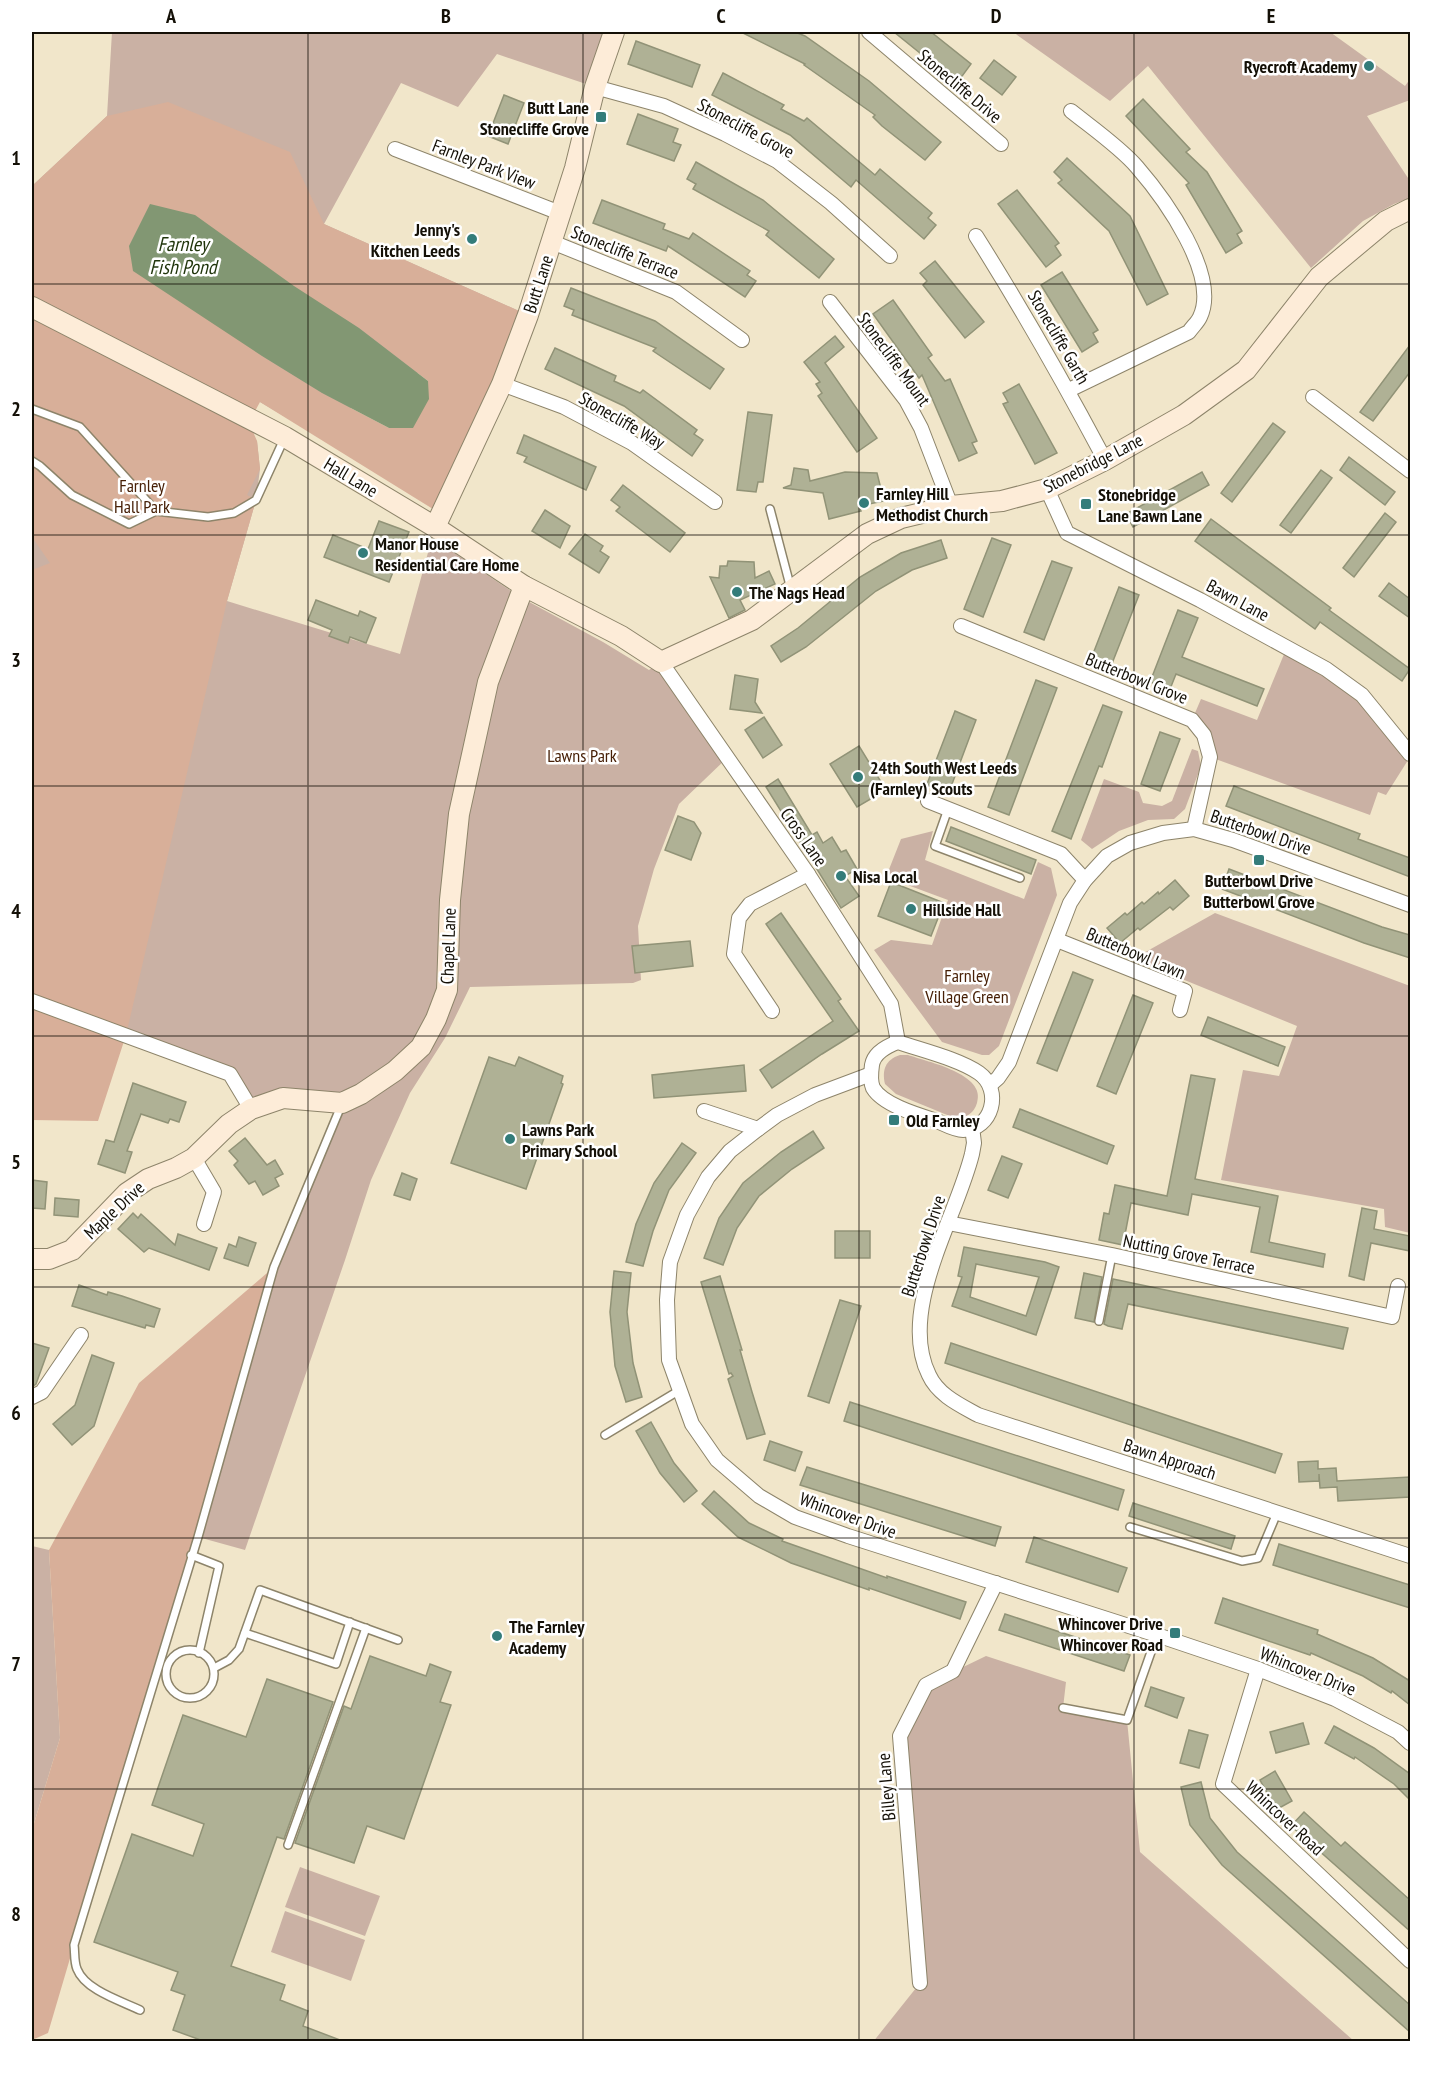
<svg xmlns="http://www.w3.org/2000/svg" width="1442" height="2073" font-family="'PT Sans Narrow',sans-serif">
	<rect width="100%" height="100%" fill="#f1e6ca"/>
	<!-- green -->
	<g fill="#cab1a4">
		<polygon points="112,32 614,32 595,87 497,54 458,107 401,83 324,224 528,315 308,430 260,402 32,186 107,116"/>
		<polygon points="1013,32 1330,32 1405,86 1410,79 1410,100 1367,116 1410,181 1410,198 1394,204 1363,221 1311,268 1148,66 1110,101"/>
		<polygon points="32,320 257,441 260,469 256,500 227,601 400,654 432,538 520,597 603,642 649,670 661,662 727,758 679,804 654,869 638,926 641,980 633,983 470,987 445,1038 410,1093 371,1180 345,1260 245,1550 198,1537 274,1267 342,1104 251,1109 230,1074 32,1001"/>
		<polygon points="1287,647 1362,695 1410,757 1386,795 1378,792 1370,815 1210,757 1192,720 1201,699 1257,720"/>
		<polygon points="1192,749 1198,751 1201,766 1185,809 1174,819 1148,820 1119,831 1092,849 1081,840 1104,779 1139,792 1143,803 1162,806 1172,801"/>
		<polygon points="933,831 925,860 1024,899 1038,862 1051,868 1057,895 999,1046 989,1055 982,1055 942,1042 874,950 891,940 932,945 948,900 886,877 901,839"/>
		<polygon points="1215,913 1410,986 1410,1233 1385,1227 1384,1209 1221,1180 1243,1070 1279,1076 1297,1026 1133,959"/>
		<path d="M900 1055H908C928 1062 987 1074 977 1103 974 1113 967 1117 957 1119L896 1094 885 1084C882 1070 885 1060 900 1055Z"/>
		<polygon points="32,1546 49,1550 60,1738 32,1830"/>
		<polygon points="986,1656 1066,1682 1063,1708 1127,1720 1140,1852 1354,2041 873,2042 920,1983 900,1736 926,1685"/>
		<polygon points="300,1867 380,1896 365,1936 285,1907"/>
		<polygon points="285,1911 365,1940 351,1981 271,1952"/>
	</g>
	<!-- forest -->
	<g fill="#d8af99" fill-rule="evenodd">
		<path d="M168 102 290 152 324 224 528 315 441 514 260 402 249 422 257 441 260 469 247 495 256 500 227 601 126 1035 98 1121 32 1120V570L50 563 32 537V186L107 116ZM150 205 171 210 359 328 428 381 389 428 322 393 262 356 129 246Z"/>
		<polygon points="274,1267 48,2033 32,2040 32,1830 60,1738 49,1550 139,1383"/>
	</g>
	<!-- water -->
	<polygon fill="#829773" points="150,204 195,215 294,286 359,328 428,381 429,399 413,428 389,428 322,393 262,356 133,271 129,246"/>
	<!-- building -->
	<g fill="#afb195" stroke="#919377" stroke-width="1.5" fill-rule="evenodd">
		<polygon points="741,32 795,32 805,36 869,81 941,142 925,160 882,126 873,117 875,115 804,65 805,64"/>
		<polygon points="894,32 931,32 971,64 957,83"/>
		<polygon points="636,41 700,65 692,87 628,64"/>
		<polygon points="994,60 1016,77 1002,95 980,78"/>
		<polygon points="723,73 784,105 781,109 804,121 807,118 875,175 880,169 932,213 928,218 936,225 924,239 856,180 851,187 790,135 712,95"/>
		<polygon points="504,95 524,103 508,144 488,136"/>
		<polygon points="1143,99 1190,149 1186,152 1207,172 1242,231 1237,234 1242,243 1226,253 1186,185 1189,183 1126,116"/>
		<polygon points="638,114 678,129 673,142 681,145 674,161 627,144"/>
		<polygon points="1067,158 1130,216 1168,294 1147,305 1109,231 1058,183 1062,180 1054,172"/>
		<polygon points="696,162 763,200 834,259 819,278 766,235 769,231 693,189 696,184 687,179"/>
		<polygon points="1017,190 1059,243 1055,246 1061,255 1046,267 998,204"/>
		<polygon points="602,200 665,224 663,229 689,239 693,233 750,271 747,275 756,281 745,297 668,246 666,251 593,223"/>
		<polygon points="935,261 984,322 965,338 923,285 927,281 920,273"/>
		<polygon points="1062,272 1098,330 1093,333 1098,342 1082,352 1041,285"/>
		<polygon points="571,288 655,321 724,369 710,389 653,351 656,348 572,315 574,310 564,306"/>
		<polygon points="893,300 932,355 928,358 945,381 950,379 977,441 972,443 977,453 959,461 922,375 919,378 873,314"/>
		<polygon points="835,336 844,347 825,363 877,438 857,452 818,396 822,393 816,384 820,382 804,362"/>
		<polygon points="1410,345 1410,372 1373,421 1360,412"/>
		<polygon points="555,348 616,376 614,381 640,393 643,390 697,430 694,434 703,440 692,456 624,406 545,369"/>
		<polygon points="1019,384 1057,453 1035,464 1003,404 1008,402 1003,393"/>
		<polygon points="748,412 772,415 763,482 758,482 756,492 737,490"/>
		<polygon points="1273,423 1285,432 1232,502 1221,493"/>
		<polygon points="524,435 596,467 586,490 524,462 527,457 517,453"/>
		<polygon points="1349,457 1395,492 1385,505 1340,470"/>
		<polygon points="794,468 808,470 810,481 845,472 877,473 884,501 859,506 861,511 829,519 823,493 783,488 791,485"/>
		<polygon points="1321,470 1332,478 1291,533 1280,525"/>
		<polygon points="1202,472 1209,485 1133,527 1126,514"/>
		<polygon points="623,485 685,533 670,552 616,511 620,507 611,500"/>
		<polygon points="545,510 570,526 560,548 532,531"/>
		<polygon points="1385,513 1396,522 1354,577 1343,568"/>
		<polygon points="1211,519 1331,608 1329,610 1410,669 1402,681 1320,622 1315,629 1195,541"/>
		<polygon points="379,521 409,532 389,582 324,557 333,535 368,549"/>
		<polygon points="585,534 603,546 600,551 609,557 599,573 569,554"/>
		<polygon points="992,538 1011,545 983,617 964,609"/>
		<polygon points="941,540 947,558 912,570 876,591 806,647 781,662 771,646 798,628 860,577 901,553"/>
		<polygon points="728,561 754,562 755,578 769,571 775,584 740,600 745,610 729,618 710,577 719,578 720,566 727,566"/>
		<polygon points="1052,561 1072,568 1044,640 1024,632"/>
		<polygon points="1389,583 1410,599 1410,618 1379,596"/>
		<polygon points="1119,587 1139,595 1111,666 1091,659"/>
		<polygon points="316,600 358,616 360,611 376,618 366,643 350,637 348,643 329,636 332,630 308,620"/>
		<polygon points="1178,610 1198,618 1182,657 1264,689 1257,706 1176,674 1170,689 1150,682"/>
		<polygon points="735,675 758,679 755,702 762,713 730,709"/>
		<polygon points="1036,680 1057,688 1009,815 988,807"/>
		<polygon points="1103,705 1122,712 1102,767 1099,766 1071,839 1052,831"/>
		<polygon points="955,711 976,720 949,792 927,784"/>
		<polygon points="764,717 782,745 763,758 745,730"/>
		<polygon points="1160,732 1180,739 1160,791 1141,784"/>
		<polygon points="859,746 886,790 857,807 830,764"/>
		<polygon points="778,779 812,835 817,832 823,843 832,837 841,852 846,850 857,869 845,876 859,896 841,908 766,787"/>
		<polygon points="1234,786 1360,834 1358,839 1410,858 1410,877 1226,806"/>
		<polygon points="678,816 694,822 701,833 691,860 665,850"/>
		<polygon points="951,827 1036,860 1031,874 946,841"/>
		<polygon points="1229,869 1382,927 1410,935 1410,958 1364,943 1222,889"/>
		<polygon points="1175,880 1189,896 1173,910 1170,907 1140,930 1138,928 1120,943 1107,928 1125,913 1127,915 1142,902 1144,904 1158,892 1159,894"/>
		<polygon points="891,882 944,903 931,936 878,916"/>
		<polygon points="781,913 841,999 838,1001 859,1031 822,1054 772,1088 760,1070 833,1021 766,924"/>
		<polygon points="690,941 693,966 635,973 632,946"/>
		<polygon points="1073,972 1093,980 1057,1071 1037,1063"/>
		<polygon points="1133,995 1153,1003 1116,1094 1097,1086"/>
		<polygon points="1208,1017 1285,1047 1278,1066 1201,1035"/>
		<polygon points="489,1057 515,1066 519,1057 563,1076 561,1083 563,1084 526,1189 451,1163"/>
		<polygon points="744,1065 746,1091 654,1098 652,1075"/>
		<polygon points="1191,1075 1215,1079 1195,1179 1278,1196 1269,1242 1325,1254 1323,1267 1251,1252 1260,1207 1192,1194 1188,1215 1131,1203 1123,1245 1099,1240 1104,1213 1109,1214 1115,1185 1167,1196"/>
		<polygon points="133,1083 186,1102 179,1122 170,1119 168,1123 141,1114 127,1151 132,1152 125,1173 98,1164 106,1140 114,1142"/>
		<polygon points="1020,1109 1114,1146 1107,1164 1013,1127"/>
		<polygon points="813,1131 824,1148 792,1169 759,1196 737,1228 723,1265 704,1258 719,1218 743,1183 781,1152"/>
		<polygon points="245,1138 267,1165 275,1160 283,1174 275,1178 279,1186 263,1195 255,1181 249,1184 234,1165 238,1161 229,1151"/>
		<polygon points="682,1143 696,1153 669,1190 653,1231 643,1266 626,1262 636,1224 654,1183"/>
		<polygon points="1002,1156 1022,1164 1008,1198 988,1190"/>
		<polygon points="402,1173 417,1179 410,1200 394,1195"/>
		<polygon points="32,1180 47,1182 45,1209 32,1208"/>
		<polygon points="55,1198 79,1200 78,1217 54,1215"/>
		<polygon points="1362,1208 1377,1211 1374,1229 1410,1236 1410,1251 1371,1243 1364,1280 1349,1276"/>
		<polygon points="133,1213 138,1218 141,1214 175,1245 178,1234 217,1248 209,1270 149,1248 144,1252 118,1229"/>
		<rect x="835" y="1231" width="35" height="27"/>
		<polygon points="239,1237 256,1243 248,1266 224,1258 229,1244 236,1247"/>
		<path d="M964 1247 1045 1262 1059 1267 1036 1335 952 1306 962 1277 958 1276ZM976 1264 1039 1277 1026 1316 970 1297Z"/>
		<polygon points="614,1271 631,1273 627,1312 633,1363 642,1397 626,1402 615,1366 610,1312"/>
		<polygon points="1084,1273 1102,1277 1094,1322 1075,1318"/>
		<polygon points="720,1276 742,1350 740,1350 752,1392 765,1434 747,1439 728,1379 733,1376 731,1373 729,1374 701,1282"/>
		<polygon points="1113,1279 1348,1328 1343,1349 1128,1304 1122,1329 1108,1326 1104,1324"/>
		<polygon points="79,1285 107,1295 108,1292 122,1296 160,1309 154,1327 146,1325 145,1328 72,1306"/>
		<polygon points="840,1300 861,1306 829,1403 808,1396"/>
		<polygon points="32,1343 49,1348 36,1384 32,1387"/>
		<polygon points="951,1343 1282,1454 1275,1473 945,1363"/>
		<polygon points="92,1355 114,1363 94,1426 72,1445 53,1424 75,1405"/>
		<polygon points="850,1402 1124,1490 1118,1510 844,1421"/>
		<polygon points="651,1422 674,1463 697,1491 684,1502 660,1473 636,1431"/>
		<polygon points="770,1441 802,1452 795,1471 764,1460"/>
		<polygon points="1318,1461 1318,1469 1336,1468 1337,1481 1410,1477 1410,1497 1338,1501 1337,1487 1320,1488 1319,1474 1319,1481 1299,1482 1298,1462"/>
		<polygon points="807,1467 1001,1527 995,1546 800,1485"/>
		<polygon points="714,1491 749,1523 783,1539 782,1541 887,1578 887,1576 966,1602 960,1619 869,1588 869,1590 791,1563 738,1537 702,1504"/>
		<polygon points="1133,1503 1235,1536 1231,1549 1129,1516"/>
		<polygon points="1034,1537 1127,1568 1118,1592 1026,1562"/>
		<polygon points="1279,1544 1410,1585 1410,1608 1273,1565"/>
		<polygon points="1223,1598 1318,1630 1317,1634 1373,1658 1410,1681 1410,1705 1392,1691 1391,1693 1363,1676 1311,1653 1310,1655 1215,1623"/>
		<polygon points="1005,1614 1130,1655 1124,1671 999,1630"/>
		<polygon points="370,1656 426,1676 430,1664 451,1672 440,1702 451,1705 404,1839 367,1826 354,1863 295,1843 344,1706 351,1709"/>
		<polygon points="267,1679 333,1702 284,1839 277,1837 231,1966 285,1985 280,2000 308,2011 303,2026 340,2040 340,2042 206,2042 173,2030 185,1995 171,1990 178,1972 94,1942 132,1834 193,1856 204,1824 152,1805 183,1715 246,1737"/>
		<polygon points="1151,1687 1184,1698 1177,1718 1145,1706"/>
		<polygon points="1303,1723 1309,1744 1276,1753 1270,1732"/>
		<polygon points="1334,1726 1374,1748 1410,1774 1410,1800 1394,1784 1355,1757 1354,1759 1325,1743"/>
		<polygon points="1189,1730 1208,1735 1199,1768 1180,1763"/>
		<polygon points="1275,1771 1292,1801 1281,1807 1275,1807 1260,1780"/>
		<polygon points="1201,1782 1210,1818 1237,1852 1410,2005 1410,2032 1222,1865 1190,1825 1181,1787"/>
		<polygon points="1304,1812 1341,1846 1345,1842 1410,1900 1410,1931 1291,1826"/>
	</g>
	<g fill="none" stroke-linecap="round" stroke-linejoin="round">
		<defs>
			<g id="lane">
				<polyline points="32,409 80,427 156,511 208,517 234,513 256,500 284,439"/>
				<polyline points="32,461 40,466 72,495 129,524 156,511"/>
				<polyline points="770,509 791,589"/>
				<polyline points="948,809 935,846 1020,878"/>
				<polyline points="1099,1321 1112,1255"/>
				<polyline points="605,1435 680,1390"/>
				<polyline points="1130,1527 1242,1561 1258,1558 1277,1513"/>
				<polyline points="191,1555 219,1566 199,1653"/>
				<polyline points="245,1633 336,1664 350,1622"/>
				<circle cx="190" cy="1674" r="24"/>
				<polyline points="214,1668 229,1660 239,1649 260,1590 398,1640"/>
				<polyline points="1063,1708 1127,1720 1157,1635"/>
				<polyline points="288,1845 366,1628"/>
				<path d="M140 2010C121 2001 85 1990 77 1969 74 1962 75 1952 74 1945L198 1537 274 1267 341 1106"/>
			</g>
			<g id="street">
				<polyline points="869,32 1001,144"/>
				<polyline points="595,87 664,106 725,134 777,161 831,203 890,256"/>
				<polyline points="395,149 560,213"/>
				<path d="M976 236C1022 309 1064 383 1105 460"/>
				<polyline points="552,242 676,292 742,340"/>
				<polyline points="830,302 906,400 921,428 951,506"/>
				<polyline points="502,384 564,407 632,443 715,502"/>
				<path d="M1069 390 1189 332C1192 327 1198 322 1200 317 1220 275 1164 198 1137 167 1121 148 1091 127 1071 111"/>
				<polyline points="1313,397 1410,471"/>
				<polyline points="1047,489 1067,533 1200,600 1326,669 1362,695 1410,754"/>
				<polyline points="961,626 1192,720 1204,735 1210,757 1194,829"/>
				<polyline points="661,662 808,874 891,1004 898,1042"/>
				<polyline points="928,801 1061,854 1085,880"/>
				<polyline points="1057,940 1185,991 1180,1010"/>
				<polyline points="32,1001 230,1074 251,1109"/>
				<polyline points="772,1011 734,954 739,918 750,904 808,874"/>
				<path d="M898 1042C921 1050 959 1059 979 1073 1003 1090 992 1130 963 1130 955 1130 944 1124 937 1121 918 1115 883 1105 873 1088 870 1081 871 1072 872 1065 874 1053 887 1046 898 1042Z"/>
				<polyline points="871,1074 815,1095 777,1115 758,1129 730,1151 708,1177 687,1215 670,1262 667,1300 669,1360 692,1424 717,1460 759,1496 795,1517 848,1536 1157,1635 1258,1669 1335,1699 1398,1732 1410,1743"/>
				<polyline points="990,1085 998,1078 1009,1062 1070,903 1085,880 1107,856 1130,843 1163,833 1194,829 1233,840 1410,905"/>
				<polyline points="704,1111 758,1129"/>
				<path d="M972 1127 974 1143 972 1154C956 1219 897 1310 929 1375 938 1395 960 1405 978 1415L1410 1556"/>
				<polyline points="194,1158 214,1192 204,1224"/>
				<polyline points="948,1223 1112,1255 1392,1317 1398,1286"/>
				<polyline points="32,1397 42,1392 81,1335"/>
				<polyline points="1258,1669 1223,1784 1410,1961"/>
				<polyline points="920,1983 900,1736 926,1685 953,1671 996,1583"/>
			</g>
			<g id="secondary">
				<polyline points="32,307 285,437 435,527 524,586 621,636 661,662 752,620 867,534 901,518 951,506 1002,501 1047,489 1105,460 1184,415 1246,370 1319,277 1386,221 1410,209"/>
				<polyline points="435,527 502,384 528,315 575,168 595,87 614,32"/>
				<polyline points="32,1259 49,1259 72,1250 127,1193 148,1179 176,1168 194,1158 229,1124 251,1109 283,1098 342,1103 361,1094 395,1071 421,1047 436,1019 447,990 450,900 459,814 488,682 524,586"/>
			</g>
		</defs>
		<!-- lane casing -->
		<use href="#lane" stroke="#8d846a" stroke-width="10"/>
		<!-- street casing -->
		<use href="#street" stroke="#8d846a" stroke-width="16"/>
		<!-- secondary casing -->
		<use href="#secondary" stroke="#8d846a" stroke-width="22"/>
		<!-- lane -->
		<use href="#lane" stroke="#fff" stroke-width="7"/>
		<!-- street -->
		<use href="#street" stroke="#fff" stroke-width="14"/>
		<!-- secondary -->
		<use href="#secondary" stroke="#fdecd8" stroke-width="20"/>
	</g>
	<!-- grid -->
	<path fill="none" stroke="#141007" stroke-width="1.5" stroke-opacity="0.55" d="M308 32V2042M583 32V2042M859 32V2042M1134 32V2042M32 284H1410M32 535H1410M32 786H1410M32 1036H1410M32 1287H1410M32 1538H1410M32 1789H1410"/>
	<!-- markers -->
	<g fill="#337c7a" stroke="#fff" stroke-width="2">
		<circle cx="1369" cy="66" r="6"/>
		<rect x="595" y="111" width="12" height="12" rx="3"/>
		<circle cx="472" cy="239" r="6"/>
		<circle cx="864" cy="503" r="6"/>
		<rect x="1080" y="498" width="12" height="12" rx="3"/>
		<circle cx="363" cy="553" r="6"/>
		<circle cx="737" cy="592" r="6"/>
		<circle cx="858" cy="777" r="6"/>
		<rect x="1253" y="854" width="12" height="12" rx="3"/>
		<circle cx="841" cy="876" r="6"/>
		<circle cx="911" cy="909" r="6"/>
		<rect x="888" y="1114" width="12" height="12" rx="3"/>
		<circle cx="510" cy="1139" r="6"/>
		<rect x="1169" y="1627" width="12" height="12" rx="3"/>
		<circle cx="497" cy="1636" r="6"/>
	</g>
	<g text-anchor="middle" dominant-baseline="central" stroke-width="5" stroke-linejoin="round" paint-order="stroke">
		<!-- poi labels -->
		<g font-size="18" font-weight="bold" fill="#141007" stroke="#fff" text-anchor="start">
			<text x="1357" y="66" text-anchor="end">Ryecroft Academy</text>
			<text x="589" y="107" text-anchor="end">Butt Lane<tspan x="589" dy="21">Stonecliffe Grove</tspan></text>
			<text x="460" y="229" text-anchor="end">Jenny's<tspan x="460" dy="21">Kitchen Leeds</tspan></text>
			<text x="876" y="493">Farnley Hill<tspan x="876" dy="21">Methodist Church</tspan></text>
			<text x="1098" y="494">Stonebridge<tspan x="1098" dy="21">Lane Bawn Lane</tspan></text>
			<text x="375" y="543">Manor House<tspan x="375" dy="21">Residential Care Home</tspan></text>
			<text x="749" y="592">The Nags Head</text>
			<text x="870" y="767">24th South West Leeds<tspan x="870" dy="21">(Farnley) Scouts</tspan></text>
			<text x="853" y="876">Nisa Local</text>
			<text x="1259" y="880" text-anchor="middle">Butterbowl Drive<tspan x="1259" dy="21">Butterbowl Grove</tspan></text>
			<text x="923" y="909">Hillside Hall</text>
			<text x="906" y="1120">Old Farnley</text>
			<text x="522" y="1129">Lawns Park<tspan x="522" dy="21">Primary School</tspan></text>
			<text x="1163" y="1623" text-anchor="end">Whincover Drive<tspan x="1163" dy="21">Whincover Road</tspan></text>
			<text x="509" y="1626">The Farnley<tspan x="509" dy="21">Academy</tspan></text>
		</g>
		<!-- street labels -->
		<g font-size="18" fill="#141007" stroke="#fff">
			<text transform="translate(960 86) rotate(40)">Stonecliffe Drive</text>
			<text transform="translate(746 128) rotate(28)">Stonecliffe Grove</text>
			<text transform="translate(484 164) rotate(21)">Farnley Park View</text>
			<text transform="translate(625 252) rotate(22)">Stonecliffe Terrace</text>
			<text transform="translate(538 284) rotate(-72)">Butt Lane</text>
			<text transform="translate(1059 337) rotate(60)">Stonecliffe Garth</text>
			<text transform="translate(894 359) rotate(54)">Stonecliffe Mount</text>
			<text transform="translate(622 420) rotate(30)">Stonecliffe Way</text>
			<text transform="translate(1093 463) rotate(-27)">Stonebridge Lane</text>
			<text transform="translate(351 477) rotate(31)">Hall Lane</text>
			<text transform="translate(1238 600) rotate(28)">Bawn Lane</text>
			<text transform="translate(1137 678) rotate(22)">Butterbowl Grove</text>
			<text transform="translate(1261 832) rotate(19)">Butterbowl Drive</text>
			<text transform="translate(804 837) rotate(55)">Cross Lane</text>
			<text transform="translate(448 946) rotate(-88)">Chapel Lane</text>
			<text transform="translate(1136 953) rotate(23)">Butterbowl Lawn</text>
			<text transform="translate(114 1210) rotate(-43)">Maple Drive</text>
			<text transform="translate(923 1246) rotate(-72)">Butterbowl Drive</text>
			<text transform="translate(1189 1254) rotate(12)">Nutting Grove Terrace</text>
			<text transform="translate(1170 1459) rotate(18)">Bawn Approach</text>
			<text transform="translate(848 1515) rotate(20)">Whincover Drive</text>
			<text transform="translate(1308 1671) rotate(22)">Whincover Drive</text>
			<text transform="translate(886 1787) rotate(-95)">Billey Lane</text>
			<text transform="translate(1285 1818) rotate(43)">Whincover Road</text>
		</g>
		<!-- park labels -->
		<g font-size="18" fill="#472007" stroke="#fff">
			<text x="142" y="485">Farnley<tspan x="142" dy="21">Hall Park</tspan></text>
			<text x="582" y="755">Lawns Park</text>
			<text x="967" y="975">Farnley<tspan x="967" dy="21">Village Green</tspan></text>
		</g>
		<!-- water labels -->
		<g font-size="20" font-style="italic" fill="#1f340a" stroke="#fff">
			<text x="183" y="244">Farnley<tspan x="183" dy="23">Fish Pond</tspan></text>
		</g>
	</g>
	<!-- border -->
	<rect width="1442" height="2073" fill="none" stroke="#ffffff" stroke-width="66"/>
	<rect x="33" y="33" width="1376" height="2007" fill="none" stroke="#141007" stroke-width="2"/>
	<g font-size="20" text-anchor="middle" font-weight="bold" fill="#141007">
		<text x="171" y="23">A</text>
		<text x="446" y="23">B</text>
		<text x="721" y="23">C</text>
		<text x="996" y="23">D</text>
		<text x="1271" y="23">E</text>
		<text x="16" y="165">1</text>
		<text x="16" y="416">2</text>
		<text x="16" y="667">3</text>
		<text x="16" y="918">4</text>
		<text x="16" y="1169">5</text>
		<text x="16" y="1420">6</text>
		<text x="16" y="1671">7</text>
		<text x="16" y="1921">8</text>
	</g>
</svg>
